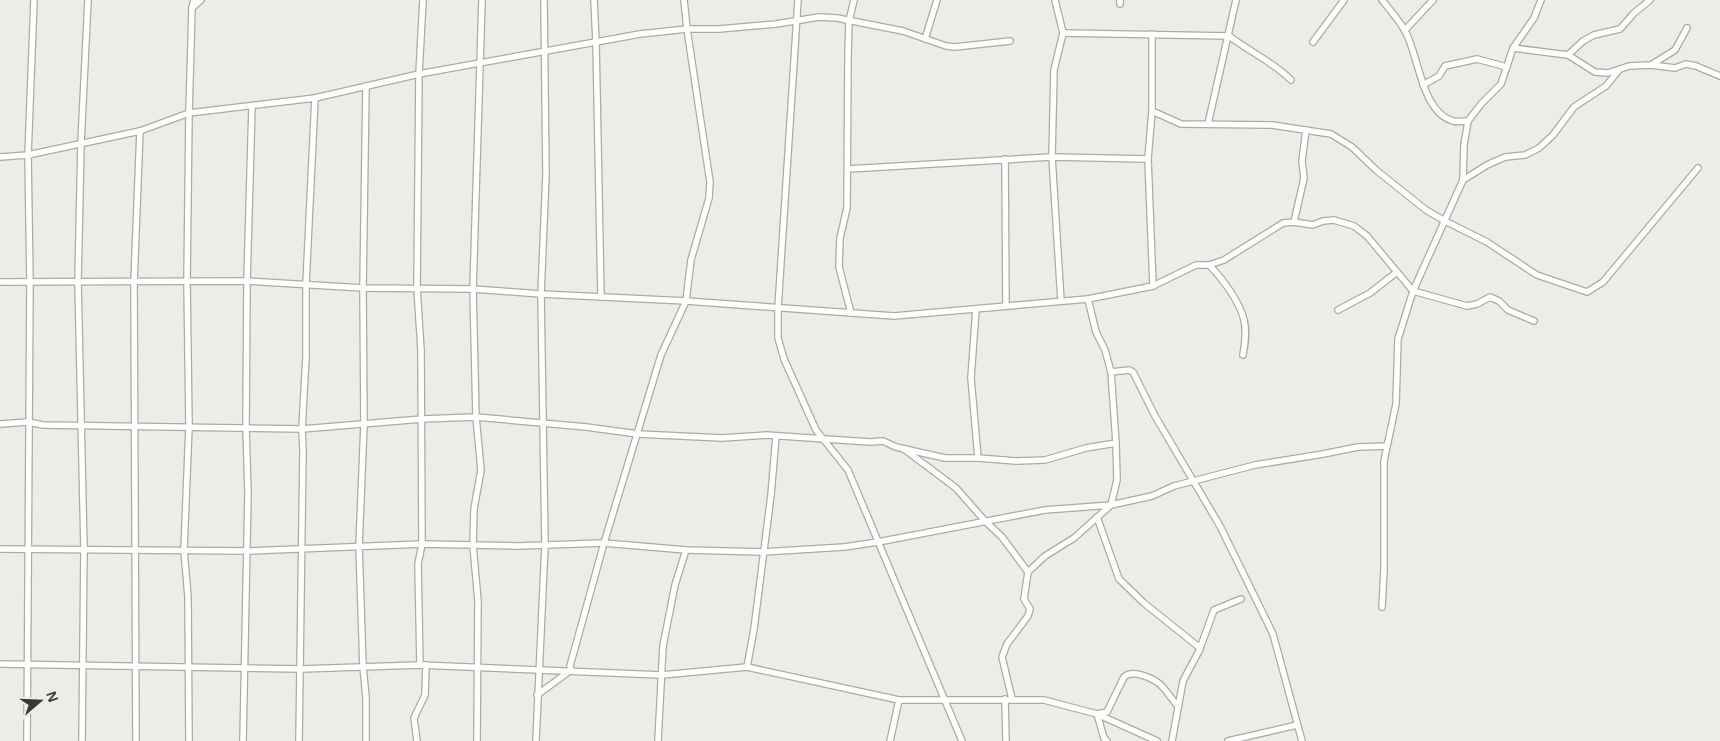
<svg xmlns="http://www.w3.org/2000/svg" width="1720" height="741" font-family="Helvetica,sans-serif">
	<rect width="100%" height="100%" fill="#edece7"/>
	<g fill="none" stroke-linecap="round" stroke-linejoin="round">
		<defs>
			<g id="street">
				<polyline points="594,0 596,42 601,297"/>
				<polyline points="798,0 778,308 778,338 784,359 816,430 848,470 962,741"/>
				<polyline points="1055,0 1063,33 1054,70 1052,157 1061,301"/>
				<path d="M1382 0C1390 10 1399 20 1405 31 1419 55 1421 112 1453 121 1457 122 1463 121 1468 121"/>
				<polyline points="1120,4 1120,0"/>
				<polyline points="192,8 201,0"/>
				<polyline points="1405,30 1433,0"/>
				<path d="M1063 33 1229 36C1250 52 1272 61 1291 80"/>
				<polyline points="1152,34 1152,111 1148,159 1153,286"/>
				<polyline points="925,39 937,0"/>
				<polyline points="1313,42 1344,0"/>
				<polyline points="1513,48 1568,55 1595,72 1608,73 1629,66 1651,65 1675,68 1686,64 1696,66 1720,76"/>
				<polyline points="1568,55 1583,41 1594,35 1620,29 1634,13 1650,0"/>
				<polyline points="1651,65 1675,50 1687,28"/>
				<polyline points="1423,85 1439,76 1445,66 1477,59 1507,67"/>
				<polyline points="1152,111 1181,124 1272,125 1331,134 1352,147 1376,170 1426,210 1445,221 1487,242 1537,275 1587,292 1603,282 1698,168"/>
				<polyline points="1208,124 1236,0"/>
				<polyline points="0,157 28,155 140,131 189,113 315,98 419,74 640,34 687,29 719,29 776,24 819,17 837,18 903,31 946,46 955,47 1010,41"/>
				<polyline points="1005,159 1006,306"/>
				<polyline points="848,169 1052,157 1148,159"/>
				<polyline points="1463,180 1487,165 1505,157 1525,155 1539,148 1553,135 1574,107 1606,86 1619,70"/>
				<polyline points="1294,222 1304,178 1302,161 1306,130"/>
				<path d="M1209 265C1222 278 1240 302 1244 320 1247 332 1245 344 1243 355"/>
				<polyline points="0,282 247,281 363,288 473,289 541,294 686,301 894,316 1088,299 1153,286 1196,265 1209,265 1224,260 1283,223 1294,222 1313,225 1323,221 1334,220 1354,226 1367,236 1413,291 1467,306 1477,304 1490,297 1499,301 1508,310 1534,321"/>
				<polyline points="976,309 971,378 978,458"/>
				<polyline points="1338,310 1370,293 1397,272"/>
				<polyline points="851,313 839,267 840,238 847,208 848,55 849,21 854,0"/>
				<polyline points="1111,372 1129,370 1133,372 1155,416 1220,526 1273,634 1302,741"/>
				<polyline points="0,424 28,422 43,425 302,429 422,419 476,417 586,427 638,434 722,438 766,435 870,442 883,441 896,447 945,458 978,458 1016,461 1045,460 1086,448 1116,443"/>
				<polyline points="904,449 956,488 985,521 1002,537 1028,572"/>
				<polyline points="1097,517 1119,579 1144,603 1200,648"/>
				<polyline points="0,549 248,551 422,544 518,546 604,543 686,550 763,552 844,547 878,542 1045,510 1111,505 1152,496 1174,486 1255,465 1323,454 1358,447 1387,446"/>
				<polyline points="1382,607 1384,570 1384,461 1396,404 1398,339 1413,291 1463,180 1464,145 1468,121 1482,103 1501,84 1513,48 1534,18 1541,0"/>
				<polyline points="0,664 301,669 420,665 662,675 747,667 899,700 1044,700 1097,714 1157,741"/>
				<polyline points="420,665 418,564 422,544 421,350 417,288 419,74 423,0"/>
				<polyline points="747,667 754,629 771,495 776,436"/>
				<polyline points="571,670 570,666 604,543 661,355 686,301 691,260 709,198 710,182 687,29 684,0"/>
				<polyline points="537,695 571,670"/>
				<polyline points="1005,699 1006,741"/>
				<polyline points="1012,699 1002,657 1007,644 1028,616 1030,609 1024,599 1028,572 1045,556 1074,538 1111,505 1117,480 1116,443 1111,372 1105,350 1096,332 1088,299"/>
				<polyline points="27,741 30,282 28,155 34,0"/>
				<polyline points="82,741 84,549 78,282 81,143 88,0"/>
				<polyline points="136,741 134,282 140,131"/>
				<polyline points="189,741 188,597 184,550 189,426 187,281 189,113 192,8 194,0"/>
				<polyline points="243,741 248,493 246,427 247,281 252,106"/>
				<polyline points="299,741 303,450 302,429 306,357 306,284 315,98"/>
				<polyline points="366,741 366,697 363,667 359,546 364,424 363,288 366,86"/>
				<polyline points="417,741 414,718 425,695 426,665"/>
				<polyline points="477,741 478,601 473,545 474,509 481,470 476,417 473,289 482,0"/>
				<polyline points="536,741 545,545 541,294 546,175 544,0"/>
				<polyline points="658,741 663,646 675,585 686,550"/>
				<polyline points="890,741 899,700"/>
				<path d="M1107 741 1104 738 1097 714 1107 712 1124 677C1132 670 1148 676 1157 682 1165 687 1171 699 1178 706"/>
				<polyline points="1172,741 1183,681 1199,651 1214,610 1241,599"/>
				<polyline points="1228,741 1297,725"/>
			</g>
		</defs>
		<!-- street casing -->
		<use href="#street" stroke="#abaaa5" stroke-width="8"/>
		<!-- street -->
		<use href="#street" stroke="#fff" stroke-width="5.5"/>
	</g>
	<!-- north arrow -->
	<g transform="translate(40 701) rotate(71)" stroke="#edece7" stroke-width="4" paint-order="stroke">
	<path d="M0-4L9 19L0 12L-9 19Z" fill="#393836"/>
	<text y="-8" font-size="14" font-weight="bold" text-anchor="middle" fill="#393836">N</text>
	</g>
</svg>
